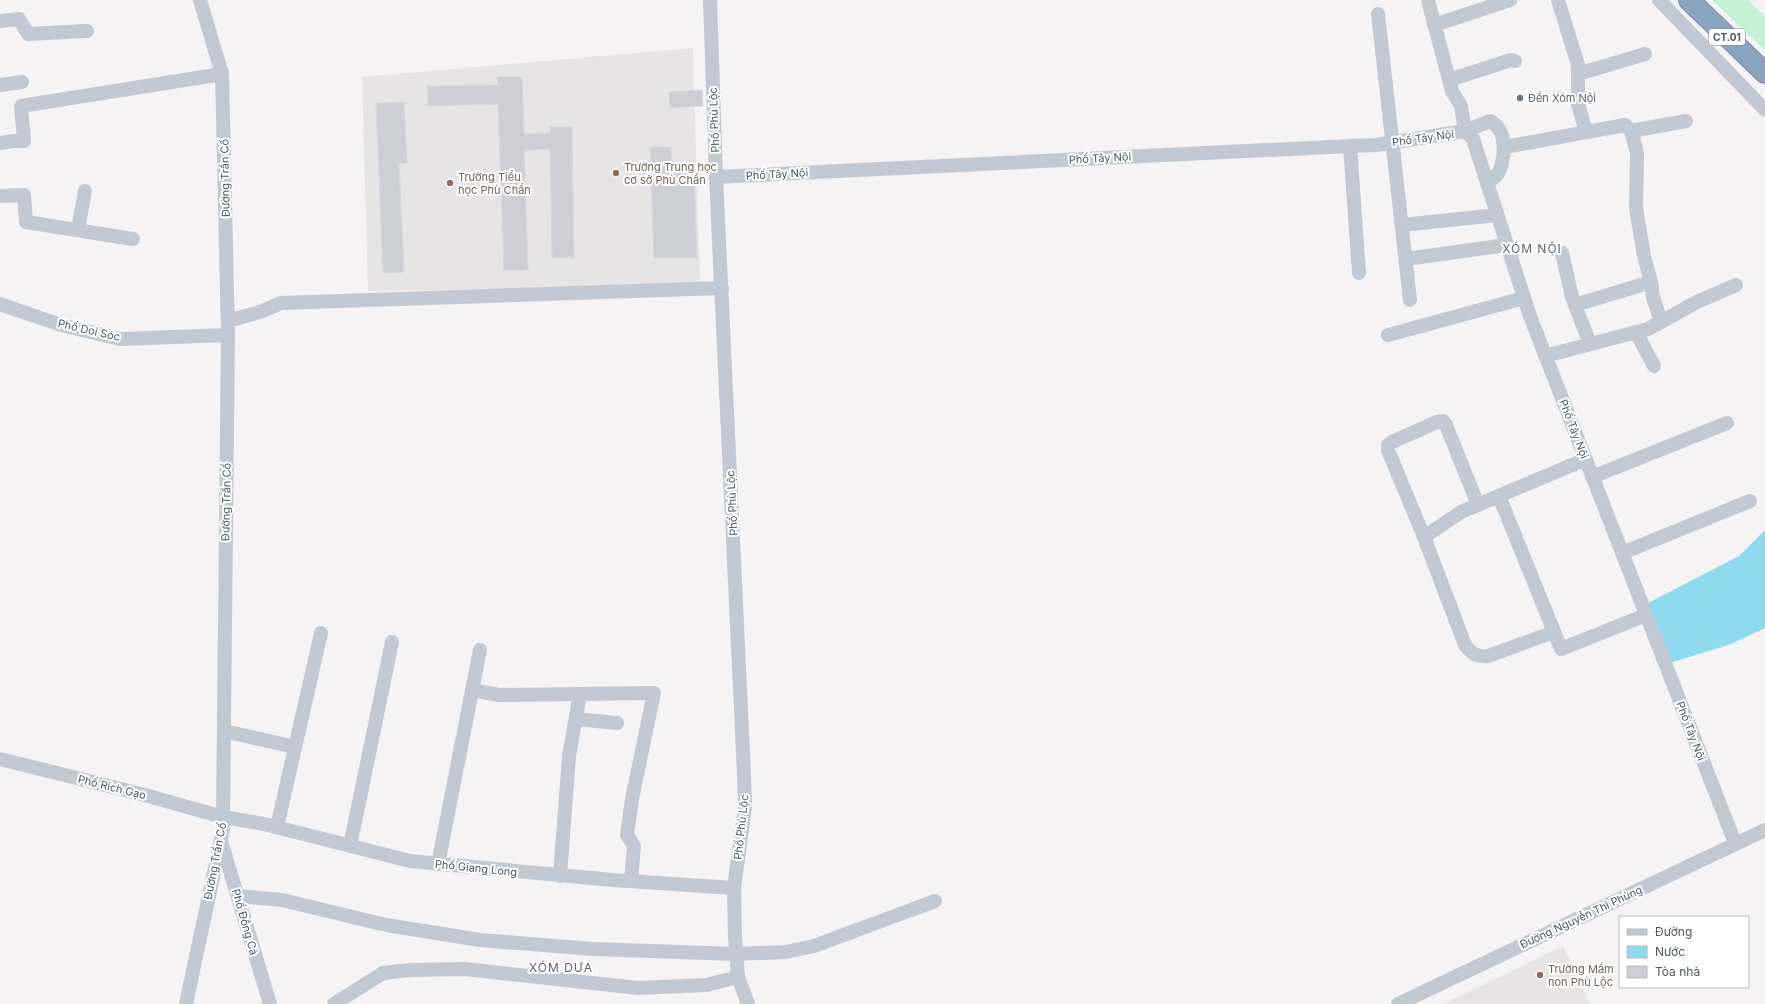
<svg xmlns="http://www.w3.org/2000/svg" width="1765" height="1004" font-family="Inter,sans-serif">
	<rect width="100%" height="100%" fill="#f5f3f3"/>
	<!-- education -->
	<g fill="#e6e4e5">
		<polygon points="693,48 700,283 537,289 368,291 362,77"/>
		<polygon points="1563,946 1590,1004 1443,1004"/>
	</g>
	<!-- green -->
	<polygon fill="#c3f1d5" points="1712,0 1748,0 1765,16 1765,50"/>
	<!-- water -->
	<polygon fill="#90daee" points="1765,530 1765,628 1731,644 1670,663 1648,603 1739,556"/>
	<!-- building -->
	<g fill="#cdcfd5" stroke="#d7d9de">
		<polygon points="497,77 522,77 524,134 550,133 550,127 572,127 574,258 552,258 550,149 524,150 528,270 504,270 498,104 428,106 427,86 498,85"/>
		<polygon points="702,90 703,106 670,108 669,92"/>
		<polygon points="404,102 407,163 399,163 404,272 383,273 376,103"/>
		<polygon points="650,147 671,147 672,173 694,172 697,258 654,258"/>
	</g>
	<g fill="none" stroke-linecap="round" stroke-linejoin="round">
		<defs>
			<polyline id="highway" points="1689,0 1765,73"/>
		</defs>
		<!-- highway casing -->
		<use href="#highway" stroke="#7690ad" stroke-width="22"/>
		<!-- minor -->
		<g stroke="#c1cad2" stroke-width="14">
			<polyline points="710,0 716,177 744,774 745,807 734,888 735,937 738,977 748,1004"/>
			<path d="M1428 0 1452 91 1461 106 1465 131 1490 121C1508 130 1505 157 1499 172 1497 176 1491 180 1487 183"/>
			<polyline points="1558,0 1578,65 1578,104 1586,132"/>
			<polyline points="1659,0 1765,110"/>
			<polyline points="1378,14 1410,300"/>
			<polyline points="0,21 19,19 28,34 87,31"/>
			<polyline points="1434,25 1510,0"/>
			<polyline points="1578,74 1645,54"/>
			<polyline points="1449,80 1511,60 1515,61"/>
			<polyline points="0,85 22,82"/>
			<polyline points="1631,131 1637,153 1636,208 1644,256 1651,282 1653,297 1661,322"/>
			<polyline points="0,143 14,141 24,141 21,106 222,74"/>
			<polyline points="1350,146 1359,273"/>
			<polyline points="1505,147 1625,125 1631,131 1686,121"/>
			<polyline points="716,177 1350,146 1376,145 1465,131 1473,139 1530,316 1735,843"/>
			<polyline points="0,196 24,195 26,222 133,239"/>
			<polyline points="1402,225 1497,215"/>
			<polyline points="78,230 85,191"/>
			<polyline points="1562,253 1572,297 1590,344"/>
			<polyline points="1406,259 1507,245"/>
			<polyline points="0,304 61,325 120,339 228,335"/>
			<polyline points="1575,305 1651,282"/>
			<polyline points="228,321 263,311 281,303 722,288"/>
			<polyline points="1636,332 1654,366"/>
			<polyline points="1388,335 1524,298"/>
			<polyline points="1545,356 1648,329 1697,302 1736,285"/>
			<polyline points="1592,477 1727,423"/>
			<polyline points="1499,496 1561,649 1646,615"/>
			<path d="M1478 505 1446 425 1443 421 1437 422 1392 442 1388 445V450L1424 537 1465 645C1472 654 1477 657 1488 656L1554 632"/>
			<polyline points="1424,537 1461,512 1586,459"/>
			<polyline points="1622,553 1750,501"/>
			<polyline points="472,690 499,695 654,693 632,799 627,835 634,846 631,881"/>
			<polyline points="576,719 617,723"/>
			<polyline points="224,731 295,747"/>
			<polyline points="0,759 145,795 223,817 264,824 410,861 613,880 734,888"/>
			<polyline points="277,827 321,633"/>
			<polyline points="221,841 270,1004"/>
			<polyline points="350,846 392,642"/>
			<polyline points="438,864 480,650"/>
			<polyline points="560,876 569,756 580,694"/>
			<polyline points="238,896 282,900 386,925 480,940 593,949 735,954 786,952 814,946 935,901"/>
			<polyline points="186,1004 223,830 223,817 228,335 222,74 200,0"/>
			<polyline points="334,1004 383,973 410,970 465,969 638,988 706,985 738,977"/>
			<polyline points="1398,1004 1765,830"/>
		</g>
		<!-- highway -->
		<use href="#highway" stroke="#8ba5c1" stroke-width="20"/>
	</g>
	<!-- markers -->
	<circle fill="#6b7280" stroke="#fff" stroke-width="1.5" cx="1520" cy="98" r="4"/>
	<g fill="#8d6e63" stroke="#fff" stroke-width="1.5">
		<circle cx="616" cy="173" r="4"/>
		<circle cx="450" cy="183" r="4"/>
		<circle cx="1540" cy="975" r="4"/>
	</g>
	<g text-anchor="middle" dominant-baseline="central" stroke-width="4" stroke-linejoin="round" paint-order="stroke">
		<!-- shield labels -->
		<rect fill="#fff" stroke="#808990" stroke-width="1" x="1709" y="29" width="36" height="16" rx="3"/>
		<g font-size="10" font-weight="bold" fill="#4a5661">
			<text x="1727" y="37">CT.01</text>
		</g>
		<!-- worship labels -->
		<g font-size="11" fill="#5b616d" stroke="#fff" text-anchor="start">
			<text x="1528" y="98">Đền Xóm Nội</text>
		</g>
		<!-- street labels -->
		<g font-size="11" fill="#4a5661" stroke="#fff">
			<text transform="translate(714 120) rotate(-92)">Phố Phù Lộc</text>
			<text transform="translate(1423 138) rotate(-8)">Phố Tây Nội</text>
			<text transform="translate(1100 158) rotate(-3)">Phố Tây Nội</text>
			<text transform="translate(777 174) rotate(-3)">Phố Tây Nội</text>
			<text transform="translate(225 178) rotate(-91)">Đường Trần Cố</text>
			<text transform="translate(89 330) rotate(13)">Phố Doi Sóc</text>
			<text transform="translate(1574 429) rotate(69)">Phố Tây Nội</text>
			<text transform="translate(226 502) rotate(-89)">Đường Trần Cố</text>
			<text transform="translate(732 503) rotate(-93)">Phố Phù Lộc</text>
			<text transform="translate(1691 731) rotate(69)">Phố Tây Nội</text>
			<text transform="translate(112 787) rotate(14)">Phố Rích Gạo</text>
			<text transform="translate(741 827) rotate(-84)">Phố Phù Lộc</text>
			<text transform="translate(215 861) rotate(-79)">Đường Trần Cố</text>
			<text transform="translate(476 868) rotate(6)">Phố Giang Long</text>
			<text transform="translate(1581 917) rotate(-25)">Đường Nguyễn Thì Phùng</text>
			<text transform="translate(245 922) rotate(74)">Phố Đồng Cả</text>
		</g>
		<!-- education labels -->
		<g font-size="11" fill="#785e54" stroke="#fff" text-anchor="start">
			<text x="624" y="167">Trường Trung học<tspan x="624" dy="13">cơ sở Phù Chẩn</tspan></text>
			<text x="458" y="177">Trường Tiểu<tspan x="458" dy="13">học Phù Chẩn</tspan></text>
			<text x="1548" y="969">Trường Mầm<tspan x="1548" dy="13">non Phù Lộc</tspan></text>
		</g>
		<!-- neighbourhood labels -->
		<g font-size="12" letter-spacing="1" fill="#5f6368" stroke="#fff">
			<text x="1532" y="248">XÓM NỘI</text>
			<text x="561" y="967">XÓM DƯA</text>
		</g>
	</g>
	<!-- legend -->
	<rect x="1619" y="916" width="130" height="72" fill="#ffffff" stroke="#b7bbc0"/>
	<rect x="1627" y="929" width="20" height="6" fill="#c1cad2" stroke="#b7bbc0"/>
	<text x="1655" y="936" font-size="12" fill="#4a5661">Đường</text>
	<rect x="1627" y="946" width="20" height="12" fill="#90daee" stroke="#b7bbc0"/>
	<text x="1655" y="956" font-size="12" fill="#4a5661">Nước</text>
	<rect x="1627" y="966" width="20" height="12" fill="#cdcfd5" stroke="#b7bbc0"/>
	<text x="1655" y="976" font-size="12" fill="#4a5661">Tòa nhà</text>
</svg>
